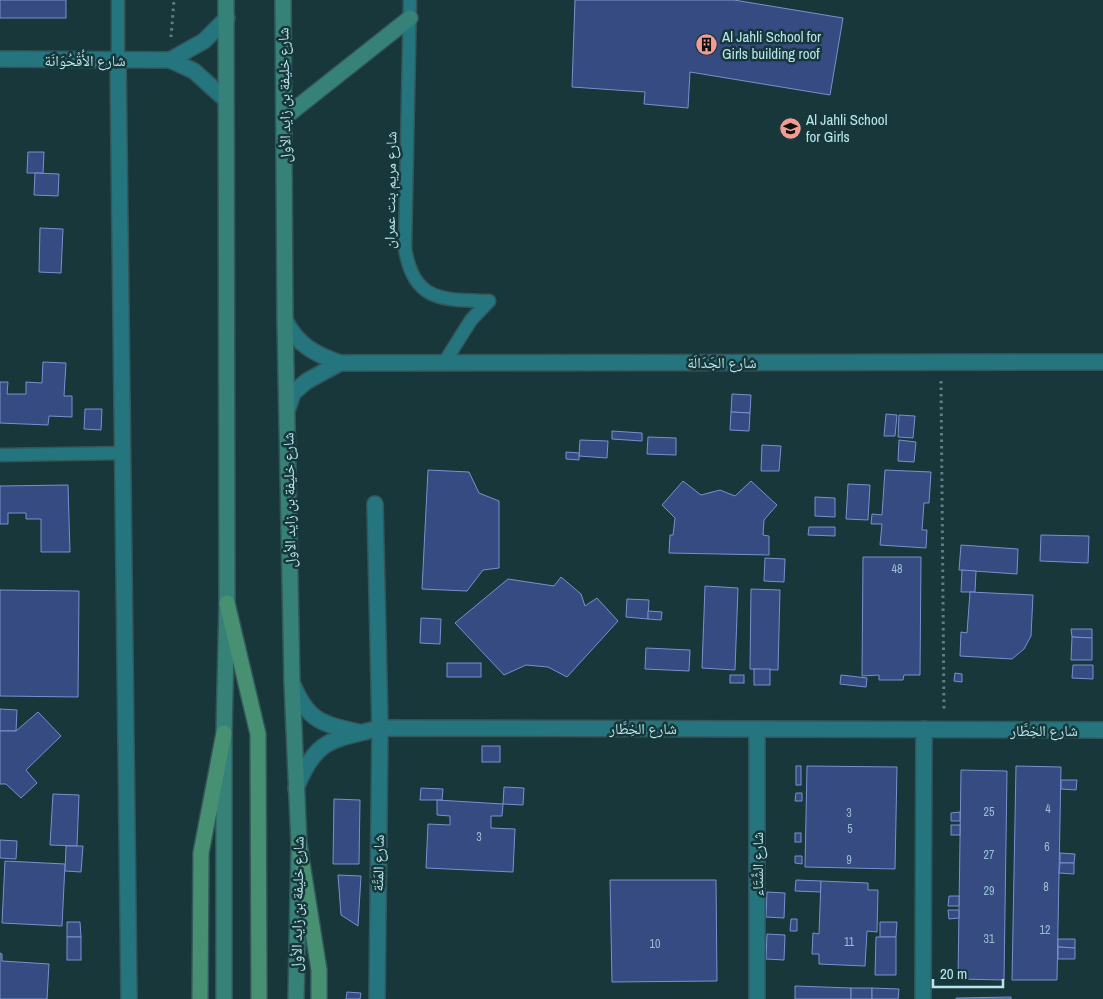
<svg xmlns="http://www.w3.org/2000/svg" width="1103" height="999" font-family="'Archivo Narrow','Noto Naskh Arabic',sans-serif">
	<rect width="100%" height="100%" fill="#17373b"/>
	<!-- building -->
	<g fill="#364b82" stroke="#7891ce">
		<rect x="0" y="0" width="66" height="18"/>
		<polygon points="575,0 734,0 843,18 830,95 690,72 688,108 644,104 645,92 572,87"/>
		<polygon points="28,152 44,152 43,173 27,173"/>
		<polygon points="35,173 59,174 58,196 34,195"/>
		<polygon points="40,228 63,229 61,273 39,272"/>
		<polygon points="43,362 66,363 64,396 72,396 72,417 49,416 48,425 0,423 0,382 8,382 7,394 26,394 26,382 42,383"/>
		<polygon points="732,394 751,395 750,413 731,412"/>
		<polygon points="85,409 102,409 101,430 84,429"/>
		<polygon points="731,412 750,413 749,431 730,430"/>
		<polygon points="886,414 897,415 895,436 884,436"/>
		<polygon points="899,415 915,416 913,438 898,437"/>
		<polygon points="612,431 642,433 642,441 612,439"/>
		<polygon points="648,437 676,438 676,455 647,454"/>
		<polygon points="580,440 608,441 607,458 579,456"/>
		<polygon points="899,440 916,442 914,462 898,461"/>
		<polygon points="762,445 781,446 779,471 761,471"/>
		<polygon points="566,452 579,453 579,460 566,459"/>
		<polygon points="428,470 469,472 479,493 499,501 499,568 483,570 467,591 422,589"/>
		<polygon points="885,470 931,472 929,503 924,503 922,530 927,530 926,548 880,545 882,524 871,524 872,514 882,515"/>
		<polygon points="683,481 701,495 720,490 735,496 751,481 777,505 764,520 763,535 769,536 769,555 669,553 670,535 673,535 675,518 662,505"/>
		<polygon points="848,484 870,485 868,520 846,519"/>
		<polygon points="68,485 70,552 41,552 41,519 26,519 26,513 8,513 8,524 0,524 0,486"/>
		<polygon points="815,497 835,498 835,517 815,516"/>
		<polygon points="809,527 835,527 835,536 808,535"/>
		<polygon points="1041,535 1089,536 1088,563 1040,561"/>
		<polygon points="961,545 1018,549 1017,574 959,570"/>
		<polygon points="863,557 921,557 920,675 904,675 903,680 879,680 879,675 862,676"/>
		<polygon points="765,558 785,559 784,582 764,581"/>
		<polygon points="962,570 976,571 975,592 961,592"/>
		<polygon points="561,577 581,594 585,606 597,598 618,621 567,677 548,667 526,665 504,675 455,623 508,579 554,586"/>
		<polygon points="705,586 738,588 735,670 702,668"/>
		<polygon points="751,589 780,590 778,670 750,669"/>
		<polygon points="0,590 79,591 78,697 0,696"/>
		<polygon points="970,592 1033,595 1031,636 1024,649 1012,659 960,656 961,632 967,633"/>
		<polygon points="627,599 649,600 648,619 626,617"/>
		<polygon points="648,611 662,612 661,620 648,619"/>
		<polygon points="421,618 441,619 440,644 420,643"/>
		<polygon points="1071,629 1092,629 1092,638 1072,637"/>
		<polygon points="1072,637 1092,638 1092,660 1071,660"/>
		<polygon points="646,648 690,650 689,671 645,669"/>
		<rect x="447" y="663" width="34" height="14"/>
		<polygon points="1073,665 1093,665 1093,679 1072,678"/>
		<rect x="754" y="669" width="16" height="16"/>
		<polygon points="955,673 962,674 962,682 954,681"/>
		<rect x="730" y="675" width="14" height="8"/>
		<polygon points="841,675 867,678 866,687 840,684"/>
		<polygon points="0,709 17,710 16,731 0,731"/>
		<polygon points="38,712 61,736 26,770 37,783 21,798 6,784 0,784 0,731 16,731"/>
		<rect x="482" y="746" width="18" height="16"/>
		<rect x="796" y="766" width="5" height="19"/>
		<polygon points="807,766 897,767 895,869 805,867"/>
		<polygon points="1016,766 1061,767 1057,980 1012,980"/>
		<polygon points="961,770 1007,771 1004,980 958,979"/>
		<polygon points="1061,780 1077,780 1076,790 1061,789"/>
		<polygon points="504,787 524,788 523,805 503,804"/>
		<polygon points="421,788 443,789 442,800 420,800"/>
		<polygon points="796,793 802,793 802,801 795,801"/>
		<polygon points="53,794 79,795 77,846 50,845"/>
		<polygon points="334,799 360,800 359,864 333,864"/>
		<polygon points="437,800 503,804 502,816 491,816 491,828 515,829 513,872 426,868 428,824 450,825 450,816 437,815"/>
		<polygon points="960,812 960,821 951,821 951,813"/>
		<rect x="951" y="825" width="9" height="10"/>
		<rect x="795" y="833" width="6" height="9"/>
		<polygon points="0,840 17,841 16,859 0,858"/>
		<polygon points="66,846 83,846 81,872 65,871"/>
		<polygon points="1060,853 1075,854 1074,863 1060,863"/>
		<polygon points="795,856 802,856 802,864 795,863"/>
		<polygon points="5,861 65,864 62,926 2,923"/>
		<polygon points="1060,863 1074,863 1074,874 1059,873"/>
		<polygon points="338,875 361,876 358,926 341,915"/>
		<polygon points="610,880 716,880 717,981 612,982"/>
		<polygon points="796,880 821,881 821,892 795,891"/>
		<polygon points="821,881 868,883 868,890 878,890 877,932 867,931 865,966 819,964 819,954 812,954 813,933 819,934"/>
		<polygon points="767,892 785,893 784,918 766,917"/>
		<polygon points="949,896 959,896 959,906 948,906"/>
		<polygon points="948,910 959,910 959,918 949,919"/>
		<polygon points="791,919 797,919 797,931 790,931"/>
		<polygon points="67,922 80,922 81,937 67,937"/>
		<polygon points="880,922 897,922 896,937 880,937"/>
		<polygon points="767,934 785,935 784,960 766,959"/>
		<rect x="67" y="937" width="14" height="23"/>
		<polygon points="876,937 896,937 896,975 875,975"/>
		<polygon points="1058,939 1075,939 1075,948 1058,947"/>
		<polygon points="1058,947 1075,948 1075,959 1058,959"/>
		<polygon points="0,953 2,954 2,961 49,964 47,999 0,999"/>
		<polygon points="795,986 851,988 851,999 795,999"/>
		<rect x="851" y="988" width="21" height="11"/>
		<polygon points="872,988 899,989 898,999 872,999"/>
		<polygon points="347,992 361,993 360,999 346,999"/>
		<polygon points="1011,997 1011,999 956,999 956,998"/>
	</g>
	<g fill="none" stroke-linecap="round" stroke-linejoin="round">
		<defs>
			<g id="service">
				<polyline points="118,0 118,60"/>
				<path d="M410 0 405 248C413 302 443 300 489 301"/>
				<polyline points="444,363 471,320 489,301"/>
				<polyline points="0,455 124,453"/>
			</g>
			<g id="minor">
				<polyline points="0,59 170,60 194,71 225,99"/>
				<polyline points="118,60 129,999"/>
				<polyline points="170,60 204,41 227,18"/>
				<path d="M285 320C297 345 315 354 340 363L1103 362"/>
				<polyline points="288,408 293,393 307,381 340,363"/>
				<polyline points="375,504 380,728 377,999"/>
				<path d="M293 685C308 721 322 724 358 732"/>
				<path d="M296 788C317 737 331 741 380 728L1103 730"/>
				<polyline points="757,999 757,729"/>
				<polyline points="923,999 924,729"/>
			</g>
			<g id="secondary">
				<polyline points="283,0 285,320 292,683 299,844 296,999"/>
				<polyline points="285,117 410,18"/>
				<polyline points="224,999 224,733 227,603 226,0"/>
			</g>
			<g id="primary">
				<polyline points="227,603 258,734 259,999"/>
				<polyline points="299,844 319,970 319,999"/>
				<polyline points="200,999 201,853 224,733"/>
			</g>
		</defs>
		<!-- service casing -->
		<use href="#service" stroke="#33565a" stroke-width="15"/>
		<!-- minor casing -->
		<use href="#minor" stroke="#33565a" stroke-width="18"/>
		<!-- secondary casing -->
		<use href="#secondary" stroke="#33565a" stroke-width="18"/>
		<!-- primary casing -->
		<use href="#primary" stroke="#33565a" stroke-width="18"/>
		<!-- path -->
		<g stroke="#5b8185" stroke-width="3" stroke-dasharray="2.5 4" stroke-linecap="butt">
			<polyline points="171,37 174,0"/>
			<polyline points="941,381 944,710"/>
		</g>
		<!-- service -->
		<use href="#service" stroke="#25757f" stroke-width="12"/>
		<!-- minor -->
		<use href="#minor" stroke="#25757f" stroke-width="15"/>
		<!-- secondary -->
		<use href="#secondary" stroke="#368278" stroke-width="15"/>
		<!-- primary -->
		<use href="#primary" stroke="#479071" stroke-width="15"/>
	</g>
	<!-- icons -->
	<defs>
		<symbol id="building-disc" viewBox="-11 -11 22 22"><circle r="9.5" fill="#f59c92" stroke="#17373b"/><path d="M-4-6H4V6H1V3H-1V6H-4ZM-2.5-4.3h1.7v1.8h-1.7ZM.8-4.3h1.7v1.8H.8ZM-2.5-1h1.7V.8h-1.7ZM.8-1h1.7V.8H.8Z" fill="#111"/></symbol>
		<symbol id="school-disc" viewBox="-11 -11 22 22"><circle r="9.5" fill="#f59c92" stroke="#17373b"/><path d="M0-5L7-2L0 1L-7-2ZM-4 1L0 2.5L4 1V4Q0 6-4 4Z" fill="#111"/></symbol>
	</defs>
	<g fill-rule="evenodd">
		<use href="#building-disc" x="694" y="32" width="25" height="25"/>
		<use href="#school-disc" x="778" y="116" width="25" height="25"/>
	</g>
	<g text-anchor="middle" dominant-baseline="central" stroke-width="5" stroke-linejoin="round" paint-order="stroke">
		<!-- number labels -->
		<g font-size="12" fill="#97bed1">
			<text x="897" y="569">48</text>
			<text x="1048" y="809">4</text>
			<text x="989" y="812">25</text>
			<text x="849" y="813">3</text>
			<text x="850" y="829">5</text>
			<text x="479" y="837">3</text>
			<text x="1047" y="847">6</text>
			<text x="989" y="855">27</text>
			<text x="849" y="860">9</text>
			<text x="1046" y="887">8</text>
			<text x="989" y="891">29</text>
			<text x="1045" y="930">12</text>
			<text x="989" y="939">31</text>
			<text x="849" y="942">11</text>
			<text x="655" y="944">10</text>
		</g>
		<!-- poi labels -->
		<g font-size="15" fill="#b7e5eb" stroke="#17373b" text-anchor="start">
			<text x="722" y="36">Al Jahli School for<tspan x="722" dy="17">Girls building roof</tspan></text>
			<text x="806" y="119">Al Jahli School<tspan x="806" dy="17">for Girls</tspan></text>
		</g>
		<!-- street labels -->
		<g font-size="15" fill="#b7e5eb" stroke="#17373b">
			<text x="85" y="60">شارع الأُقْحُوَانَة</text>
			<text transform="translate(284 95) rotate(-91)">شارع خليفة بن زايد الأول</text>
			<text transform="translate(390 190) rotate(-89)">شارع مريم بنت عمران</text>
			<text x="722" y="362">شارع الجَدَالَة</text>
			<text transform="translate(289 500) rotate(-91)">شارع خليفة بن زايد الأول</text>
			<text x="643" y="728">شارع الخِطَّار</text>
			<text x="1044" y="730">شارع الخِطَّار</text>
			<text transform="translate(378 863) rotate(-89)">شارع المَتَّة</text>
			<text transform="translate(757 864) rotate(-90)">شارع الشِّتَاء</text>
			<text transform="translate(297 904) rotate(-89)">شارع خليفة بن زايد الأول</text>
		</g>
	</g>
	<!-- scale -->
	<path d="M933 979v8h70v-8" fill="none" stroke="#b7e5eb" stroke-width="2.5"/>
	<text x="940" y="979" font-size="15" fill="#b7e5eb" stroke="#17373b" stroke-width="4" paint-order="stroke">20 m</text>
</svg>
